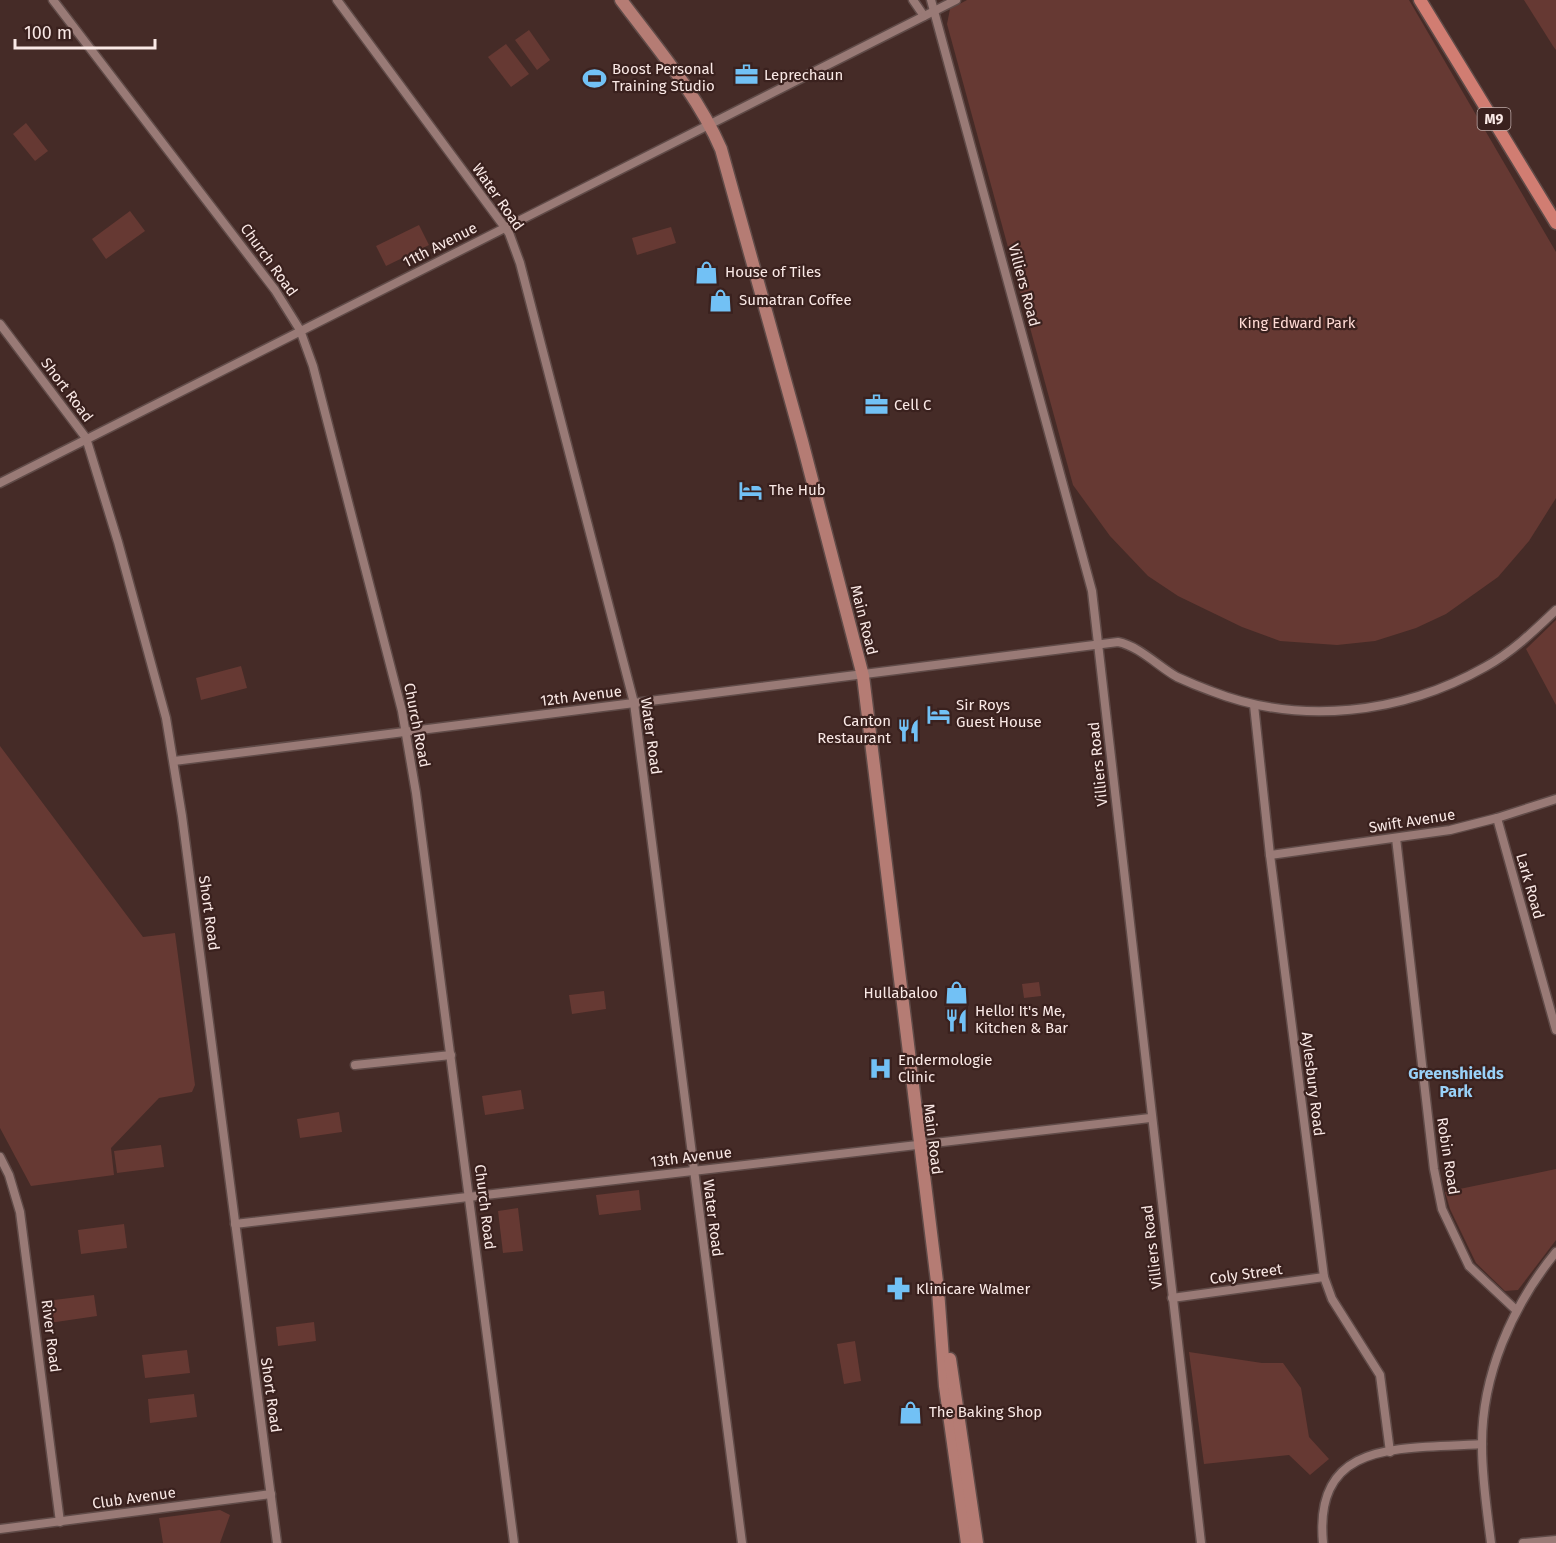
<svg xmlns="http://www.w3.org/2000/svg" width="1556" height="1543" font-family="'Fira Sans',sans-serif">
	<rect width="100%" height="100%" fill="#452b27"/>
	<!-- green -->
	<g fill="#663933">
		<polygon points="967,0 1409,0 1556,252 1556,498 1529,541 1498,577 1446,614 1416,628 1375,641 1337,645 1280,641 1242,627 1178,596 1148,576 1110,536 1073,485 947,24 950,9"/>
		<polygon points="1524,0 1556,0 1556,50 1553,46"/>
		<polygon points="529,30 550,60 537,70 515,40"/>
		<polygon points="506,44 529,74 511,87 488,57"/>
		<polygon points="26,123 48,151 35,161 13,134"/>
		<polygon points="130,211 145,231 106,259 92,239"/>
		<polygon points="419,225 429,245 386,266 376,246"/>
		<polygon points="671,227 676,243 637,255 632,238"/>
		<polygon points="1556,620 1556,705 1526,649"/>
		<polygon points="241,666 247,688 201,700 196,678"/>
		<polygon points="0,746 143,937 175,933 195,1085 192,1092 159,1098 111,1148 114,1175 31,1186 0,1128"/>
		<polygon points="1039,982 1041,996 1024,998 1022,984"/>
		<polygon points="604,991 606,1009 572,1014 569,995"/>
		<polygon points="521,1090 524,1109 485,1115 482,1096"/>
		<polygon points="339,1112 342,1132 300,1138 297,1119"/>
		<polygon points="161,1145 164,1167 117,1173 114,1151"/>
		<polygon points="1556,1169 1556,1240 1518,1290 1505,1291 1476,1263 1450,1209 1445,1192"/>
		<polygon points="639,1190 641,1210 599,1215 596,1195"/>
		<polygon points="518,1208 523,1251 503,1253 498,1211"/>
		<polygon points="124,1224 127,1248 81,1254 78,1230"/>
		<polygon points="94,1295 97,1316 49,1323 46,1301"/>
		<polygon points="314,1322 316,1341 278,1346 276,1327"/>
		<polygon points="855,1341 861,1381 844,1384 837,1344"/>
		<polygon points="187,1350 190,1373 145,1378 142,1355"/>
		<polygon points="1189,1352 1262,1363 1283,1363 1301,1388 1309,1437 1329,1459 1310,1475 1289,1455 1204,1464"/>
		<polygon points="194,1394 197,1417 150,1423 148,1399"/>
		<polygon points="220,1510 230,1515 220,1543 163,1543 159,1518"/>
	</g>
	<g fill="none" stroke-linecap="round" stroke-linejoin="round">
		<defs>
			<g id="street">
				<polyline points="53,0 275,290 300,330 313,366 402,711 416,793 514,1543"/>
				<polyline points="337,0 509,233 520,263 634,703 742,1543"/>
				<polyline points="913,0 924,16"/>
				<polyline points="931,0 1092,591 1201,1543"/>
				<polyline points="0,324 86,438 118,542 166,718 182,816 277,1543"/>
				<polyline points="0,483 956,0"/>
				<polyline points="1254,705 1270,855 1324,1277 1332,1299 1380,1375 1390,1452"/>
				<path d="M174 761 1118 642C1139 646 1159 667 1177 677 1188 682 1200 687 1211 691 1300 726 1402 714 1485 667 1511 653 1534 631 1556 610"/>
				<polyline points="1497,818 1556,1030"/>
				<polyline points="1396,838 1434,1169 1442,1209 1469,1266 1516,1310"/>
				<polyline points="1270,855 1450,830 1497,818 1556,799"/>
				<polyline points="355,1065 451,1055"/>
				<polyline points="0,1157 9,1175 20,1212 60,1522"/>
				<polyline points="235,1224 1150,1118"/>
				<polyline points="1172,1298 1324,1277"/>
				<polyline points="0,1529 271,1494"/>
				<path d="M1323 1543C1313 1436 1405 1450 1482 1444"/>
				<path d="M1491 1543C1487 1511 1482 1479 1482 1447 1481 1376 1512 1306 1556 1252"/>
				<polyline points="1523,1543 1556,1540"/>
			</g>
			<g id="secondary">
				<path d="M621 0C657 48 697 94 721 149L802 441 863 676 938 1290 945 1386 967 1543"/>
				<polyline points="950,1359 977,1543"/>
			</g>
			<polyline id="primary" points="1420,0 1556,223"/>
		</defs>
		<!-- street casing -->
		<use href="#street" stroke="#604b48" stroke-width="11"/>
		<!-- secondary casing -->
		<use href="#secondary" stroke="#604b48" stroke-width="15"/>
		<!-- primary casing -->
		<use href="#primary" stroke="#604b48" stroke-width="15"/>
		<!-- street -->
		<use href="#street" stroke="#997a76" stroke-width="8"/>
		<!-- secondary -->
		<use href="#secondary" stroke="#b57c74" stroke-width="12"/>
		<!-- primary -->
		<use href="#primary" stroke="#d17d72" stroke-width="12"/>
	</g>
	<!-- icons -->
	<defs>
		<symbol id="office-bare" viewBox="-9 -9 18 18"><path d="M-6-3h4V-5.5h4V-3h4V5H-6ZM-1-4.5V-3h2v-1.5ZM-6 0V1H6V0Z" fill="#72c1f5" stroke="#3a211e" stroke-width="2.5" paint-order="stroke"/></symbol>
		<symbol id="stadium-bare" viewBox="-9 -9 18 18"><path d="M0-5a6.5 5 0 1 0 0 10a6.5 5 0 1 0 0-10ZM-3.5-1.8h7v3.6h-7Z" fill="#72c1f5" stroke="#3a211e" stroke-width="2.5" paint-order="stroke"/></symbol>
		<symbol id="shop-bare" viewBox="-9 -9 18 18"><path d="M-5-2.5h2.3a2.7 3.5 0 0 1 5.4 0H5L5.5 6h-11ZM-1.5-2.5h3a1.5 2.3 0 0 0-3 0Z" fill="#72c1f5" stroke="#3a211e" stroke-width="2.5" paint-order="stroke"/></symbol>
		<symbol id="hotel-bare" viewBox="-9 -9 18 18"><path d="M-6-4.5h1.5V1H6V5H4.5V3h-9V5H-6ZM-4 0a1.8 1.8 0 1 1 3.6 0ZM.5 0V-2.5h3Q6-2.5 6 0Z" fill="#72c1f5" stroke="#3a211e" stroke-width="2.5" paint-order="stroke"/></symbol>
		<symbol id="restaurant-bare" viewBox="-9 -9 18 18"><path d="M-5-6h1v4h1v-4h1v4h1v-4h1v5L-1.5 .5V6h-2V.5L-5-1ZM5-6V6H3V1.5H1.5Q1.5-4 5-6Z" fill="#72c1f5" stroke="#3a211e" stroke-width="2.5" paint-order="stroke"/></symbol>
		<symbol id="hospital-bare" viewBox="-9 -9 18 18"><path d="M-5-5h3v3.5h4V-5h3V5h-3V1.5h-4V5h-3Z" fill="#72c1f5" stroke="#3a211e" stroke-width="2.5" paint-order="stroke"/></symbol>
		<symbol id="pharmacy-bare" viewBox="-9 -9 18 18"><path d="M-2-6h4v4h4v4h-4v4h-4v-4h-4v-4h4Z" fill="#72c1f5" stroke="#3a211e" stroke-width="2.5" paint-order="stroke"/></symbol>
	</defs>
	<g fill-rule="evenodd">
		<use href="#office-bare" x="730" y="58" width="33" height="33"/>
		<use href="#stadium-bare" x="578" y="62" width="33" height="33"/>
		<use href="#shop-bare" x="690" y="256" width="33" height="33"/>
		<use href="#shop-bare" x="704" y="284" width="33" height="33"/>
		<use href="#office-bare" x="860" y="388" width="33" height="33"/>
		<use href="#hotel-bare" x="734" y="474" width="33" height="33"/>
		<use href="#hotel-bare" x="922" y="698" width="33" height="33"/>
		<use href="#restaurant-bare" x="892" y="714" width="33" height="33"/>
		<use href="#shop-bare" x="940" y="976" width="33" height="33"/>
		<use href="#restaurant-bare" x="940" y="1004" width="33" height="33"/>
		<use href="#hospital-bare" x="864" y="1052" width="33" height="33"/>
		<use href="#pharmacy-bare" x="882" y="1272" width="33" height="33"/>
		<use href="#shop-bare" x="894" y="1396" width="33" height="33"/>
	</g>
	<g text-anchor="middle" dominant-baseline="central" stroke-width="4.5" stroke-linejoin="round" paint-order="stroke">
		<!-- shield labels -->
		<rect fill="#3a211e" stroke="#c0adaa" stroke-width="1.5" x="1477.5" y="108" width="33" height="22" rx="4.5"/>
		<g font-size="14" font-weight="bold" fill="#fae9e6">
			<text x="1494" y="119">M9</text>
		</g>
		<!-- poi labels -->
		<g font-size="15" fill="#fae9e6" stroke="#3a211e" text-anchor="start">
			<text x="612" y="69">Boost Personal<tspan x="612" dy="17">Training Studio</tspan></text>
			<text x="764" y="75">Leprechaun</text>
			<text x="725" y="272">House of Tiles</text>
			<text x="739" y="300">Sumatran Coffee</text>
			<text x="894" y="405">Cell C</text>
			<text x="769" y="490">The Hub</text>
			<text x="956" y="705">Sir Roys<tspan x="956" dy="17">Guest House</tspan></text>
			<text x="891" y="721" text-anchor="end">Canton<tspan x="891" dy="17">Restaurant</tspan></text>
			<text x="938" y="993" text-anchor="end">Hullabaloo</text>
			<text x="975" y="1011">Hello! It's Me,<tspan x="975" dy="17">Kitchen &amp; Bar</tspan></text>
			<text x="898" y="1060">Endermologie<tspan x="898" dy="17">Clinic</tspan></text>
			<text x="916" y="1289">Klinicare Walmer</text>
			<text x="929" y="1412">The Baking Shop</text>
		</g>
		<!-- street labels -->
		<g font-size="15" fill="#fae9e6" stroke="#3a211e">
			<text transform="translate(498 197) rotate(55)">Water Road</text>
			<text transform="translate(440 245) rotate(-27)">11th Avenue</text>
			<text transform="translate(269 260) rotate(54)">Church Road</text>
			<text transform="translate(1024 285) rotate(75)">Villiers Road</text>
			<text transform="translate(67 390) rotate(53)">Short Road</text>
			<text transform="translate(864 620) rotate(76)">Main Road</text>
			<text transform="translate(581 696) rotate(-7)">12th Avenue</text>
			<text transform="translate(417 725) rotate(79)">Church Road</text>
			<text transform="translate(651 736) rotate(82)">Water Road</text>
			<text transform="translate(1098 764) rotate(-96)">Villiers Road</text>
			<text transform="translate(1412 821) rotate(-9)">Swift Avenue</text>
			<text transform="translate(1530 886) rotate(74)">Lark Road</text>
			<text transform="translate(209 913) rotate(82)">Short Road</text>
			<text transform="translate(1313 1084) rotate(83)">Aylesbury Road</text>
			<text transform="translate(933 1139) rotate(83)">Main Road</text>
			<text transform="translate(1448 1156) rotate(81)">Robin Road</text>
			<text transform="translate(691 1157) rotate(-7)">13th Avenue</text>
			<text transform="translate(485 1207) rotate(83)">Church Road</text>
			<text transform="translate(713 1218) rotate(83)">Water Road</text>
			<text transform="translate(1152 1247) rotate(-97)">Villiers Road</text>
			<text transform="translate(1246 1274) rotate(-8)">Coly Street</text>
			<text transform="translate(51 1336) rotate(83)">River Road</text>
			<text transform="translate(271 1395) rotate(82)">Short Road</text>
			<text transform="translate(134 1498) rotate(-8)">Club Avenue</text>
		</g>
		<!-- park labels -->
		<g font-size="15" fill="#ffdbd5" stroke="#3a211e">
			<text x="1297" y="323">King Edward Park</text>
		</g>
		<!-- neighbourhood labels -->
		<g font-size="16" font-weight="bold" fill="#99d1f8" stroke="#3a211e">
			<text x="1456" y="1073">Greenshields<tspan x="1456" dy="18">Park</tspan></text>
		</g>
	</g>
	<!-- scale -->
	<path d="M15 39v9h140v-9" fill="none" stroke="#fae9e6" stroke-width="3"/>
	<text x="24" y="39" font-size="18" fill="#fae9e6" stroke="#3a211e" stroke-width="4.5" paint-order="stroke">100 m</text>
</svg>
